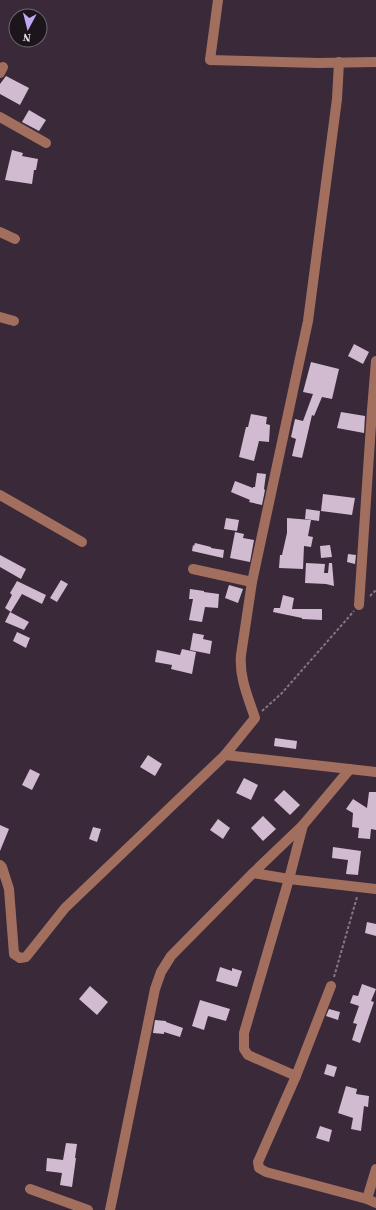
<svg xmlns="http://www.w3.org/2000/svg" width="376" height="1210" font-family="'Source Serif 4',serif">
	<rect width="100%" height="100%" fill="#3a2939"/>
	<!-- building -->
	<g fill="#d0bbd1">
		<polygon points="6,76 29,88 20,105 0,94 0,84"/>
		<polygon points="29,110 46,120 39,131 22,122"/>
		<polygon points="12,150 23,153 22,156 38,159 36,170 34,170 32,184 5,180"/>
		<polygon points="354,344 369,352 363,364 348,356"/>
		<polygon points="311,362 339,369 332,399 322,397 314,416 312,415 302,458 292,456 296,439 291,437 295,419 303,421 313,394 303,392"/>
		<polygon points="341,412 365,416 364,433 337,428"/>
		<polygon points="251,414 267,417 266,424 270,425 269,442 259,441 254,461 239,457 246,427 248,427"/>
		<polygon points="257,473 266,474 264,489 265,490 262,505 249,502 250,500 231,492 235,481 253,488 253,487 255,487"/>
		<polygon points="323,494 355,498 352,515 321,511"/>
		<polygon points="306,509 320,511 319,521 305,519"/>
		<polygon points="226,518 239,520 237,531 224,529"/>
		<polygon points="287,518 311,520 308,536 313,537 311,547 304,546 303,569 279,568 280,555 282,555 287,533"/>
		<polygon points="235,532 244,534 243,538 254,540 250,562 230,558"/>
		<polygon points="195,543 211,547 211,548 224,550 223,558 192,551 193,545 194,546"/>
		<polygon points="330,545 332,557 321,558 320,546"/>
		<polygon points="348,554 356,555 355,564 347,562"/>
		<polygon points="0,555 26,569 21,579 0,567"/>
		<polygon points="306,563 325,564 324,573 328,573 329,563 332,563 334,586 326,584 305,583"/>
		<polygon points="61,580 68,584 57,602 50,598"/>
		<polygon points="17,581 46,595 42,604 22,594 11,612 5,608 12,595 10,593"/>
		<polygon points="229,585 243,589 238,603 225,598"/>
		<polygon points="190,589 204,591 204,592 219,594 218,608 205,607 202,622 189,620 193,599 189,599"/>
		<polygon points="283,595 294,598 292,609 322,609 322,620 302,619 302,618 273,612 274,608 280,608"/>
		<polygon points="10,612 29,622 24,630 5,622"/>
		<polygon points="17,632 30,638 26,648 13,641"/>
		<polygon points="193,633 204,635 203,639 212,641 210,654 190,650"/>
		<polygon points="182,649 196,652 192,674 171,669 172,665 155,662 157,650 180,655"/>
		<polygon points="275,738 297,741 296,749 274,746"/>
		<polygon points="148,755 162,764 155,776 140,767"/>
		<polygon points="30,769 40,774 32,790 22,785"/>
		<polygon points="244,778 258,785 251,800 236,793"/>
		<polygon points="284,790 300,805 290,815 274,800"/>
		<polygon points="369,792 376,792 376,830 371,829 370,839 358,838 359,828 352,827 353,813 346,809 353,799 367,808"/>
		<polygon points="263,816 276,829 263,841 251,828"/>
		<polygon points="218,819 230,828 223,839 210,830"/>
		<polygon points="0,825 9,829 0,851"/>
		<polygon points="93,827 101,829 97,842 89,839"/>
		<polygon points="333,847 361,851 358,875 346,874 348,860 332,858"/>
		<polygon points="367,922 376,924 376,936 365,933"/>
		<polygon points="220,967 232,971 232,968 242,971 237,987 216,981"/>
		<polygon points="362,984 376,989 371,1001 374,1002 360,1043 352,1040 357,1024 353,1023 359,1006 350,1003 353,995 358,996"/>
		<polygon points="90,986 108,1002 97,1015 79,999"/>
		<polygon points="200,1000 230,1009 226,1021 208,1016 204,1030 192,1026"/>
		<polygon points="329,1009 340,1012 338,1020 326,1016"/>
		<polygon points="155,1020 166,1021 166,1022 183,1028 180,1037 164,1032 164,1034 153,1033"/>
		<polygon points="327,1064 337,1067 334,1077 324,1074"/>
		<polygon points="346,1086 357,1089 356,1094 369,1096 368,1107 364,1106 361,1131 351,1129 353,1118 338,1113"/>
		<polygon points="320,1126 332,1130 329,1142 316,1138"/>
		<polygon points="66,1143 77,1144 75,1158 76,1158 72,1187 60,1185 62,1173 46,1171 47,1158 63,1160"/>
	</g>
	<g fill="none" stroke-linecap="round" stroke-linejoin="round">
		<!-- path -->
		<g stroke="#867784" stroke-width="2" stroke-dasharray="3 2" stroke-linecap="butt">
			<polyline points="370,596 376,590"/>
			<polyline points="262,711 282,693 354,611"/>
			<polyline points="334,977 357,897"/>
		</g>
		<!-- minor -->
		<g stroke="#a26f5f" stroke-width="10">
			<polyline points="218,0 210,60 318,63 376,62"/>
			<polyline points="0,73 3,67"/>
			<polyline points="0,117 46,143"/>
			<polyline points="0,232 15,239"/>
			<polyline points="0,317 14,321"/>
			<polyline points="0,495 82,542"/>
			<polyline points="193,569 252,582"/>
			<polyline points="359,605 372,410 376,361"/>
			<polyline points="225,755 376,772"/>
			<path d="M0 865 2 867 9 889 14 954 20 958 26 957 65 908 225 755 255 718C248 697 239 677 241 655L252 582 308 321 337 99 339 62"/>
			<polyline points="253,873 289,879 376,889"/>
			<polyline points="331,986 296,1076 258,1162 259,1168 266,1172 367,1199 376,1203"/>
			<polyline points="296,1076 248,1055 244,1049 244,1033 289,879 303,825"/>
			<polyline points="30,1189 88,1210"/>
			<polyline points="367,1199 376,1169"/>
			<polyline points="110,1210 155,989 161,972 171,956 253,873 303,825 350,769"/>
		</g>
	</g>
	<!-- north arrow -->
	<g transform="translate(28 28) rotate(187)"><circle r="19" fill="#1d151c" stroke="#70676f"/>
	<path d="M0-3L7 15L0 10L-7 15Z" fill="#c1a8f3"/>
	<text y="-6" font-size="11" font-weight="bold" text-anchor="middle" fill="#ede1eb">N</text>
	</g>
</svg>
